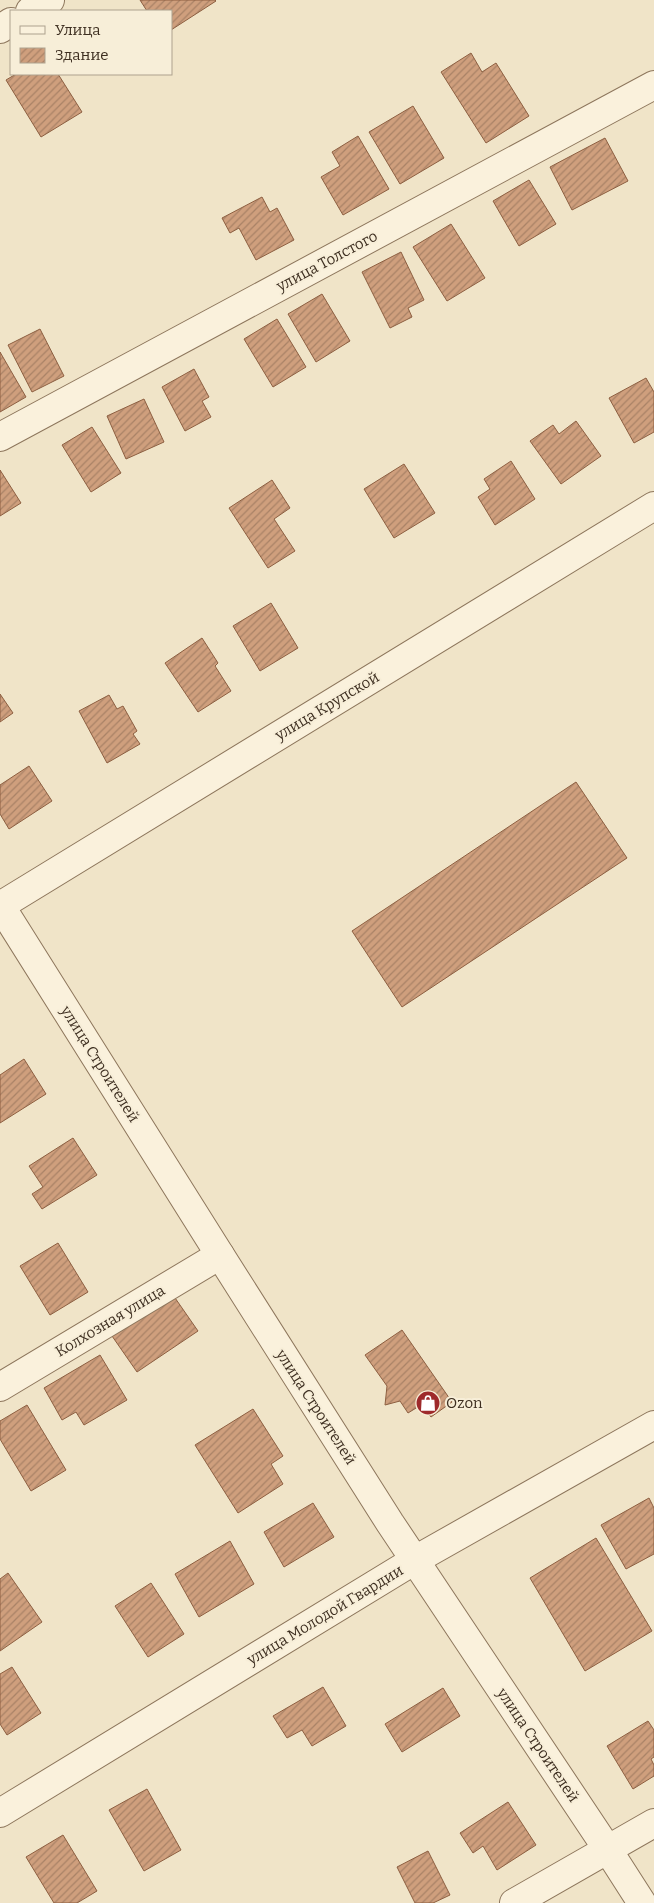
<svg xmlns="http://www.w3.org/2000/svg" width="654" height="1903" font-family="Bitter,serif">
	<defs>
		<pattern id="building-hatch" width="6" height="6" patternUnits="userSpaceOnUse" patternTransform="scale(1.25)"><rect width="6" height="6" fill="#cf9f7d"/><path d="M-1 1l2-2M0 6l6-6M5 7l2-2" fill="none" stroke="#a98266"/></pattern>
	</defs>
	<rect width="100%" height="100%" fill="#f0e4c8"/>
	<!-- building -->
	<g fill="url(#building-hatch)" stroke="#8d5f41">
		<polygon points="140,0 215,0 216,1 171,30 171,11 147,11"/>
		<polygon points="471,53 482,72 496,63 529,116 486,143 441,72"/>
		<polygon points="16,74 58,74 82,112 41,137 6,80"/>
		<polygon points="413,106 444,158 400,184 369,132"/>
		<polygon points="358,136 389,189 343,215 321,177 340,166 332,152"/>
		<polygon points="605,138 628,181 572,210 550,167"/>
		<polygon points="529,180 556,224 519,246 493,201"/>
		<polygon points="262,197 270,212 277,208 294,240 256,260 239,228 230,233 222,218"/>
		<polygon points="451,224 485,278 447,301 413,247"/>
		<polygon points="401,252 424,300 408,308 412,317 390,328 362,272"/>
		<polygon points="322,294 350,341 316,362 288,314"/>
		<polygon points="277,319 306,367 273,387 244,339"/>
		<polygon points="40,329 64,376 32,392 8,345"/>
		<polygon points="0,352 26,397 0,412"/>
		<polygon points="194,369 209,397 202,401 211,417 185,431 162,387"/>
		<polygon points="646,378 654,392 654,432 634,443 609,398"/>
		<polygon points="144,399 164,442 126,459 107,416"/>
		<polygon points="576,421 601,456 561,484 530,441 553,425 559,434"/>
		<polygon points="92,427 121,473 91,492 62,445"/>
		<polygon points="511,461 535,499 495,525 478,497 490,489 484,479"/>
		<polygon points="404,464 435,513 394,538 364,489"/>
		<polygon points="0,470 21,503 0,516"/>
		<polygon points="272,480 290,508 274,519 295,551 268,568 229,508"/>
		<polygon points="271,603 298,648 260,671 233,626"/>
		<polygon points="202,638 218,663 215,666 231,691 198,712 165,663"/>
		<polygon points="0,694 13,713 0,722"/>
		<polygon points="109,695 117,709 123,706 137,731 133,734 140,744 107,763 79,711"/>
		<polygon points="29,766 52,801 9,829 0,814 0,785"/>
		<polygon points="576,782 627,858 402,1007 352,931"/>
		<polygon points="24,1059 46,1094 0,1123 0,1075"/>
		<polygon points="73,1138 97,1175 42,1209 32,1194 43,1187 29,1166"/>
		<polygon points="58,1243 88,1292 50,1315 20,1266"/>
		<polygon points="173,1295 198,1331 137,1372 112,1336"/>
		<polygon points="402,1330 452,1402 431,1417 421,1405 408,1413 400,1401 385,1405 387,1386 365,1355"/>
		<polygon points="100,1355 127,1400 84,1425 76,1412 62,1420 44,1388"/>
		<polygon points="27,1405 66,1470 31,1491 0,1439 0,1421"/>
		<polygon points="253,1409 283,1456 271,1464 283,1484 238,1513 195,1445"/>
		<polygon points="649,1498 654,1508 654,1554 626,1569 601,1525"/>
		<polygon points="313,1503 334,1537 284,1567 264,1532"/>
		<polygon points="596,1538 652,1631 585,1671 530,1578"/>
		<polygon points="230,1541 254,1584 199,1617 175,1574"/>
		<polygon points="8,1573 42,1622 0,1651 0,1579"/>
		<polygon points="151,1583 184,1634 148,1657 115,1606"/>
		<polygon points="12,1667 41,1713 7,1735 0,1724 0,1674"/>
		<polygon points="323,1687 346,1726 312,1746 302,1730 287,1738 273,1716"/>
		<polygon points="443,1688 460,1716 402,1752 385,1724"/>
		<polygon points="648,1721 654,1730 654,1757 651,1759 654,1765 654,1776 633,1789 607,1746"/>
		<polygon points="147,1789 181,1850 144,1871 109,1810"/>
		<polygon points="508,1802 536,1845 497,1870 483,1846 473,1853 460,1833"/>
		<polygon points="63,1835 97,1891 77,1903 54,1903 26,1857"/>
		<polygon points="428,1851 450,1895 433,1903 415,1903 397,1867"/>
	</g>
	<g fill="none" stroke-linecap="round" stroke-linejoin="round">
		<defs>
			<g id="minor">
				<polyline points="30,11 50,0"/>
				<polyline points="0,29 11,22"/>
				<polyline points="0,437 654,85"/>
				<polyline points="0,905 220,1255 390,1523 608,1850 642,1903"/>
				<polyline points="0,906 654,506"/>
				<polyline points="0,1387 220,1255"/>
				<polyline points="0,1813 415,1560 654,1425"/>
				<polyline points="514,1903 654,1823"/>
			</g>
		</defs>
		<!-- minor casing -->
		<use href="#minor" stroke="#8d765c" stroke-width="30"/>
		<!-- minor -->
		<use href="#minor" stroke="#faf1dc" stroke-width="28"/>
	</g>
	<!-- icons -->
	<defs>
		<symbol id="shop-disc" viewBox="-11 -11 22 22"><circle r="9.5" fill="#9e2a2b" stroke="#f7eed8"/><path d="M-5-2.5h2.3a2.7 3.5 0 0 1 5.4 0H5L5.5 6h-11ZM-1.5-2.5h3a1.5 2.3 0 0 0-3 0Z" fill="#fff"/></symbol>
	</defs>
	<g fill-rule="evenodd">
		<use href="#shop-disc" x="414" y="1389" width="28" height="28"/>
	</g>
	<g text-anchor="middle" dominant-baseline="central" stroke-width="4" stroke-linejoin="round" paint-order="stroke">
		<!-- street labels -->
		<g font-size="15" fill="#3d2e20" stroke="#f7eed8">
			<text transform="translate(327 261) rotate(-28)">улица Толстого</text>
			<text transform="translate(327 706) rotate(-31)">улица Крупской</text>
			<text transform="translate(100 1064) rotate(58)">улица Строителей</text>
			<text transform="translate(110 1321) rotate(-31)">Колхозная улица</text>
			<text transform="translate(316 1407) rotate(57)">улица Строителей</text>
			<text transform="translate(325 1615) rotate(-31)">улица Молодой Гвардии</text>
			<text transform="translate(538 1745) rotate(56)">улица Строителей</text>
		</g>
		<!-- poi labels -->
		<g font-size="15" fill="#3d2e20" stroke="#f7eed8" text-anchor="start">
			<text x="446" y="1403">Ozon</text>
		</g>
	</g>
	<!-- legend -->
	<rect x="10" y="10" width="162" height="65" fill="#f7eed8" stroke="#ada18e"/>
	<rect x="20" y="26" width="25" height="8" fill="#faf1dc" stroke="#ada18e"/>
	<text x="55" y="35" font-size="15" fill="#3d2e20">Улица</text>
	<rect x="20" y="48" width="25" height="15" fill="url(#building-hatch)" stroke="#ada18e"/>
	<text x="55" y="60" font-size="15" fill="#3d2e20">Здание</text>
</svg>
